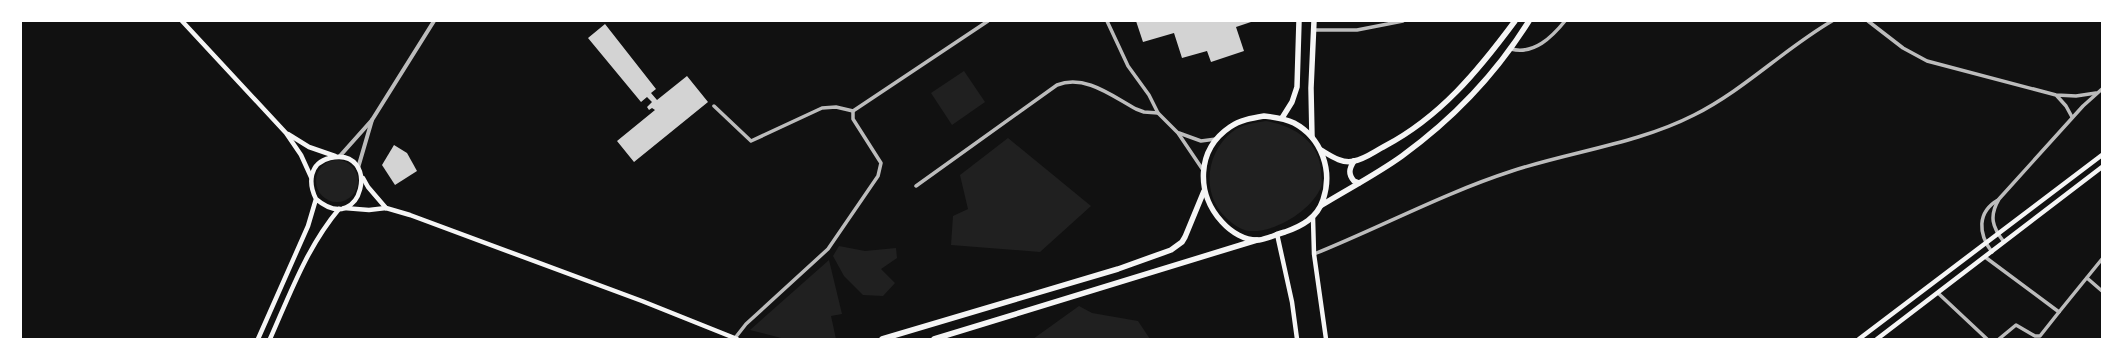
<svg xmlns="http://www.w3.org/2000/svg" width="2123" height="360" font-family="'Nunito Sans',sans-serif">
	<rect width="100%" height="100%" fill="#111"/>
	<!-- green -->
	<g fill="#202020">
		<polygon points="964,71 985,102 952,125 931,93"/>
		<path d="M1266 121C1293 126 1320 141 1321 172 1321 176 1323 183 1321 187 1312 210 1275 233 1250 231 1240 231 1226 219 1220 211 1202 187 1208 151 1232 132 1242 124 1254 123 1266 121Z"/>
		<polygon points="1008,138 1091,206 1040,252 951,245 953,216 968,209 960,175"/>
		<circle cx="337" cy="181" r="21"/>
		<polygon points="839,246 865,251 896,248 897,258 881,269 895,283 883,296 863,295 844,276 833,256"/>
		<polygon points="829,260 842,314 831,316 836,339 785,339 750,330"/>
		<polygon points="1079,306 1092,313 1138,321 1150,339 1033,339"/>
	</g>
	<!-- building -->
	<g fill="#d3d3d3">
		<polygon points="1136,21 1254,21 1236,27 1244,51 1211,62 1207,51 1182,58 1174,33 1143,42"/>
		<polygon points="605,24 656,89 651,93 657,100 687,76 708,102 634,162 617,141 655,110 652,108 649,110 647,107 652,102 647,97 641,102 588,38"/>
		<polygon points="394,145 407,153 417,171 395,185 382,165"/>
	</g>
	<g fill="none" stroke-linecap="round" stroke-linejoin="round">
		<!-- minor -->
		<g stroke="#bcbcbc" stroke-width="3.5">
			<polyline points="1107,21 1128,66 1149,95 1158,113 1178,133 1203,170"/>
			<polyline points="1868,21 1903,48 1927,61 2056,95 2076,96 2096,93"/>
			<polyline points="1314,30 1357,30 1403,21"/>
			<path d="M1511 49C1534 55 1552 37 1565 21"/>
			<polyline points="2057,96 2066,106 2072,117"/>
			<polyline points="714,106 751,141 822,108 836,107 853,111"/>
			<polyline points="1179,133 1201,141 1216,139"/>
			<path d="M916 186 1057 85C1085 74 1112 96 1136 109L1144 112 1158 113"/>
			<path d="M2004 242C1992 227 1989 216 1999 199L2083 106 2102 89"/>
			<path d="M1992 252C1978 234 1977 212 1998 200"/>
			<path d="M1314 254C1381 227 1444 193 1512 171 1573 151 1637 144 1694 115 1744 90 1784 49 1832 21"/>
			<polyline points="1985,257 2059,312 2102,259"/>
			<polyline points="2087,278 2102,291"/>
			<polyline points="1939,294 1987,339"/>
			<polyline points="735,338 746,324 828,249 878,176 881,163 853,119 853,111 988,21"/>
			<polyline points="1999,339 2016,325 2035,336 2040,336 2059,312"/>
		</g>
		<!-- tertiary -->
		<g stroke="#bcbcbc" stroke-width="4">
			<polyline points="339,157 372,120 434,21"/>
			<polyline points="358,168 372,120"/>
		</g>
		<!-- secondary -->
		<g stroke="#f5f5f5" stroke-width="4.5">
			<polyline points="182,21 286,133 301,155 311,177"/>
			<polyline points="288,134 309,147 335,156"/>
			<polyline points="363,178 368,187 386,208"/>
			<polyline points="344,208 369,210 386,208 410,215 642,301 737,339"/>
			<polyline points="1313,218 1314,254 1326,339"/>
			<polyline points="1277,234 1292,302 1297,339"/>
			<path d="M258 339 308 226 316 199C308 183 309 163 330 158 382 146 363 239 316 199"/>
			<path d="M270 339C290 294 307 247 339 209"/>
			<polyline points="1859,339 2102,155"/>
			<polyline points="1877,339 2102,167"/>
		</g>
		<!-- primary -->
		<g stroke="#f5f5f5" stroke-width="5.5">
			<polyline points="1282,118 1292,102 1297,87 1299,21"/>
			<polyline points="1312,137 1311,88 1314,21"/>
		</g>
		<!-- trunk -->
		<g stroke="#f5f5f5" stroke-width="5.5">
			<path d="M1264 116C1274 117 1284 118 1294 123 1322 138 1333 171 1323 200 1317 218 1302 226 1285 232 1277 234 1267 239 1259 240 1245 241 1231 232 1222 222 1196 194 1196 150 1230 127 1240 120 1252 118 1264 116Z"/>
			<path d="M1321 150C1331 156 1342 164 1354 161 1365 159 1375 151 1385 146 1440 117 1478 71 1515 21"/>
			<path d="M1354 161C1349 169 1348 174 1354 181L1359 183"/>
			<path d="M1322 205C1348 189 1377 174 1402 156 1453 119 1496 74 1529 21"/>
			<polyline points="882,339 1118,269 1171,250 1182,242 1185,237 1204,191"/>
			<polyline points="934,339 1257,240"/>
		</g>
	</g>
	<!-- border -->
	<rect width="2123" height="360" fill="none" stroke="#ffffff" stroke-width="44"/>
</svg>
